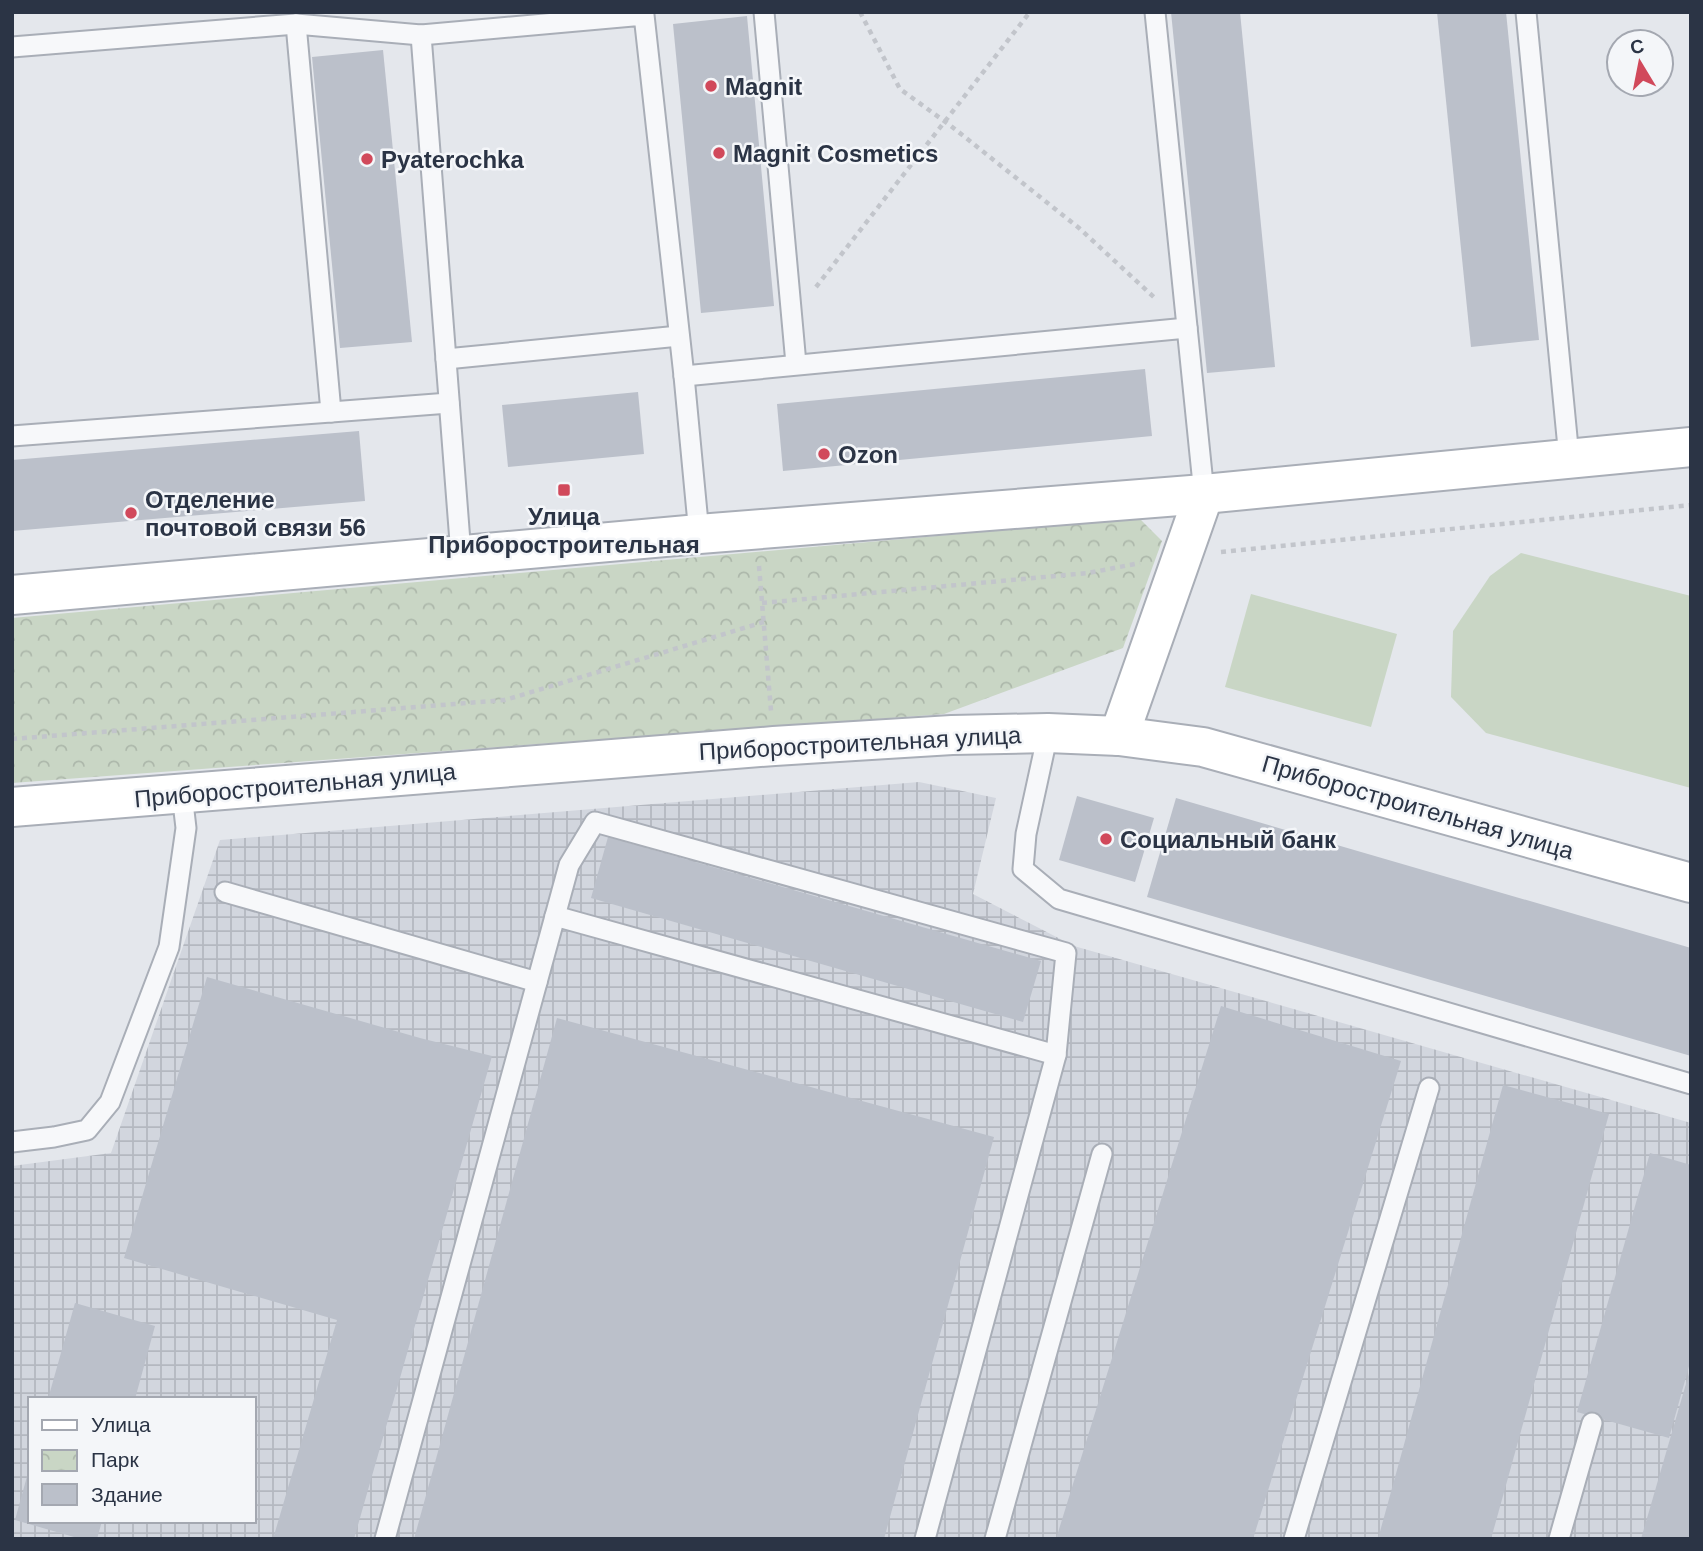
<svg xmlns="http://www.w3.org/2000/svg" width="1703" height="1551" font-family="Helvetica,sans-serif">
	<defs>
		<pattern id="industrial-grid" width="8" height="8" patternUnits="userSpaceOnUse" patternTransform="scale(1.75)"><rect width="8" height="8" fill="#d2d6de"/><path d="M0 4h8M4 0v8" fill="none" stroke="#b4b8c0"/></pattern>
		<pattern id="park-crowns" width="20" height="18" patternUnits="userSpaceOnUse" patternTransform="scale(1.75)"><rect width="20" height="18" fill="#c9d6c5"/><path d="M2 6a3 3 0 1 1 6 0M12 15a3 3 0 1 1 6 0" fill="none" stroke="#adb8ab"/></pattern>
	</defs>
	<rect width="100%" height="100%" fill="#e4e7ec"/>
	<!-- industrial -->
	<path fill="url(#industrial-grid)" fill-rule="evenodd" d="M919 782 996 798 973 894 1074 946 1691 1123V1539H12V1166L111 1153 220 840ZM30 1399H254V1521H30Z"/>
	<!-- park -->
	<polygon fill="url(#park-crowns)" points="1139,518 1162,541 1123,648 944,714 12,783 12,618"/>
	<!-- garden -->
	<g fill="#c9d6c5">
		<polygon points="1521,553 1691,596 1691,788 1486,733 1451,697 1453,631 1490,576"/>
		<polygon points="1251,594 1397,634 1371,727 1225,687"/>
	</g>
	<!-- building -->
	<g fill="#bbc0ca">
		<polygon points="1171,12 1240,12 1275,367 1207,373"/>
		<polygon points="1437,12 1506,12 1539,340 1471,347"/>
		<polygon points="747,16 774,306 701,313 673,24"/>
		<polygon points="383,50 412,342 340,348 312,57"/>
		<polygon points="1145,369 1152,436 783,471 777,404"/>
		<polygon points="638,392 644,454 508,467 502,405"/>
		<polygon points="359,431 365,501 12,531 12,460"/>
		<polygon points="1077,796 1154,818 1135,882 1059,860"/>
		<polygon points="1176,798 1691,948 1691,1056 1147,897"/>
		<polygon points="608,837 1041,961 1023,1022 591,898"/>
		<polygon points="207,977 420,1038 492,1056 354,1539 273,1539 337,1320 124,1258"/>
		<polygon points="1221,1006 1401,1061 1253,1539 1056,1539"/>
		<polygon points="557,1018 994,1137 884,1539 414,1539"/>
		<polygon points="1503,1085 1609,1114 1491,1539 1378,1539"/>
		<polygon points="1650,1153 1691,1165 1691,1359 1669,1438 1577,1412"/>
		<polygon points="75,1303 155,1326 135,1399 48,1399"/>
		<polygon points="1690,1370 1691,1539 1641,1539"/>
		<polygon points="29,1469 30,1521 102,1521 97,1539 81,1539 15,1520"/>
	</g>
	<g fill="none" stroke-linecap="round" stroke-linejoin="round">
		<defs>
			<g id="lane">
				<polyline points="764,12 796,364"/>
				<polyline points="1155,12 1204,494"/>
				<polyline points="1526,12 1569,458"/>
				<polyline points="12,47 296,24"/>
				<polyline points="446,359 679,336"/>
				<polyline points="684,376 1187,328"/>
				<polyline points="331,412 449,403"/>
				<polyline points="12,436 331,412 296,24 421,35"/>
				<polyline points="461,555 421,35 644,15 684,376 699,534"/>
				<polyline points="1048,733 1026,834 1023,869 1059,899 1691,1084"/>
				<polyline points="225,892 537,982"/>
				<polyline points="555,916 1056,1055"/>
				<polyline points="12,1142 54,1137 87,1130 110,1102 169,947 186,828 182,794"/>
				<polyline points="385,1539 569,865 595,822 1066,953 1056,1055 925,1539"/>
				<polyline points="995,1539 1102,1154"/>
				<polyline points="1294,1539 1429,1088"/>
				<polyline points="1559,1539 1592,1423"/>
			</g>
			<g id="secondary">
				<polyline points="12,595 699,534 1204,494 1691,447"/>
				<polyline points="1119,736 1204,494"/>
				<polyline points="12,807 774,746 952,735 1048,733 1119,736 1203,747 1691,883"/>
			</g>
		</defs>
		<!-- lane casing -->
		<use href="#lane" stroke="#a9aeb7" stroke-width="23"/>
		<!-- secondary casing -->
		<use href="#secondary" stroke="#a9aeb7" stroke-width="42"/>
		<!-- path -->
		<g stroke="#c2c5cb" stroke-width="4.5" stroke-dasharray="5 5" stroke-linecap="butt">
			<polyline points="860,12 900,89 951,126 1079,228 1157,300"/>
			<polyline points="816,287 1030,12"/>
			<polyline points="1221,552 1691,505"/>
			<polyline points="759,566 771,711"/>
			<polyline points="762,603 1088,573 1140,563"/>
			<polyline points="12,739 505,700 764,622"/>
		</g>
		<!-- lane -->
		<use href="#lane" stroke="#f7f8fa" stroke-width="19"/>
		<!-- secondary -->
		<use href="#secondary" stroke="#fff" stroke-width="38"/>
	</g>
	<!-- markers -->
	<g fill="#d1495b" stroke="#f4f6f9" stroke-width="2.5">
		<circle cx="711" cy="86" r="7"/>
		<circle cx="719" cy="153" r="7"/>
		<circle cx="367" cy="159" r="7"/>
		<circle cx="824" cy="454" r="7"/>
		<rect x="557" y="483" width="14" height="14" rx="3.5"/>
		<circle cx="131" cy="513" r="7"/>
		<circle cx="1106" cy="839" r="7"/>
	</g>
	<g text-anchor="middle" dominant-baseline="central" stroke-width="5" stroke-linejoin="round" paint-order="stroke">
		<!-- poi labels -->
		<g font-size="24" font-weight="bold" fill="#2b3445" stroke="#f4f6f9" text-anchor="start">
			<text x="725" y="86">Magnit</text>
			<text x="733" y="153">Magnit Cosmetics</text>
			<text x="381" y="159">Pyaterochka</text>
			<text x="838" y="454">Ozon</text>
			<text x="145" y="499">Отделение<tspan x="145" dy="28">почтовой связи 56</tspan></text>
			<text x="564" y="516" text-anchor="middle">Улица<tspan x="564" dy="28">Приборостроительная</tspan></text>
			<text x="1120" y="839">Социальный банк</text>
		</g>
		<!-- street labels -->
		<g font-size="24" fill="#2b3445" stroke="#f4f6f9">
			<text transform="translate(860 743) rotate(-3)">Приборостроительная улица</text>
			<text transform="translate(295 785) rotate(-5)">Приборостроительная улица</text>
			<text transform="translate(1418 807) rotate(16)">Приборостроительная улица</text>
		</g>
	</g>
	<!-- border -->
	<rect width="1703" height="1551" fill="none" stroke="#2b3445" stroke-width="28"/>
	<!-- legend -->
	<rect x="28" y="1397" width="228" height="126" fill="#f4f6f9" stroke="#a4a8b1" stroke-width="2"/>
	<rect x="42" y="1420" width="35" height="10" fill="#ffffff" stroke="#a4a8b1" stroke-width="2"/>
	<text x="91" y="1432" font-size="21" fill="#2b3445">Улица</text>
	<rect x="42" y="1450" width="35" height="21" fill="url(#park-crowns)" stroke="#a4a8b1" stroke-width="2"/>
	<text x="91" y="1467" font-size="21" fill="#2b3445">Парк</text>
	<rect x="42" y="1484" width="35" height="21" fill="#bbc0ca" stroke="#a4a8b1" stroke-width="2"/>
	<text x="91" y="1502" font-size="21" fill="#2b3445">Здание</text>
	<!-- north arrow -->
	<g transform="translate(1640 63) rotate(350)"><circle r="33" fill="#f4f6f9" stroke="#a4a8b1" stroke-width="2"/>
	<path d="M0-5L12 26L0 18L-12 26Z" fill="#d1495b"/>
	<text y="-10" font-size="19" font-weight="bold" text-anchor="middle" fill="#2b3445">С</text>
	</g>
</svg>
